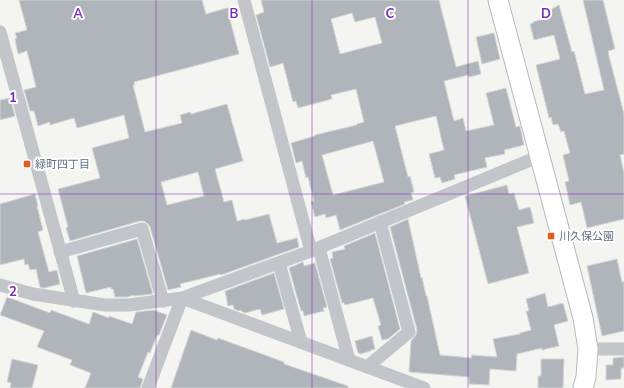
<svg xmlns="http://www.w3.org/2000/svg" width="624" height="388" font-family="'Nunito Sans','Noto Sans JP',sans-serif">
	<rect width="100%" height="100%" fill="#f4f5f0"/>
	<!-- building -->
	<g fill="#afb5bb" stroke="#d6d6d3" fill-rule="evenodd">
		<path d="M19 0H202L206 14 234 6 237 18 230 20 239 54 134 82 135 85H133L145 132 182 123 180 115 190 112 191 114 227 104 243 161 215 169 224 202 232 200 237 221 245 219V220L269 214 277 243 297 238 299 247 221 275 220 274 180 284 181 287 168 290 150 227 148 224 144 221H140L70 241 66 228 68 227 58 189 100 178 92 148 129 138 124 115 77 128 74 118 50 125V122L38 126 34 111H30L24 90 36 87 27 51 18 54 15 39 17 38 15 33 27 30ZM198 172 204 196 167 205 161 182Z"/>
		<path d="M261 0H439L456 67 478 61 481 74 469 77 468 75 444 81 454 121 463 118 466 131 494 125 486 93 506 88 516 127 520 126 524 145 504 150 505 154 485 158 487 167 454 175 455 179 442 183 440 177 435 178 429 154 444 150 436 116 395 126 408 177 410 176 414 192 411 193 413 200 404 202 405 204 340 230 336 215 326 218 325 214 315 217 311 202 314 201 308 177 306 178 302 161 296 163 291 143 315 136V135L357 125V124L364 122 356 89 331 95 332 99 298 108 296 101 293 102 283 63 270 67 256 15 264 12ZM352 13 355 22 375 17 382 43 340 54 331 19ZM373 141 384 182 333 195 322 155Z"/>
		<polygon points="583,0 603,0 615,49 608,51 609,56 624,114 624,154 620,155 624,173 624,219 587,228 581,202 570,205 565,182 569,181 563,155 570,153 564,131 561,132 558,124 553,125 551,117 549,118 536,65 560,59 554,35 534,40 530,24 533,23 533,22 544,19 543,14 559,5 572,52 574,51 585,94 604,90"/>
		<polygon points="494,33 500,59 482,64 476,37"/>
		<polygon points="10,98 15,116 0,120 0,100"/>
		<polygon points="507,185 509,194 514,193 519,210 530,207 534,223 517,227 529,273 488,284 465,196"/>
		<polygon points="35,194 38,206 37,206 43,230 38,232 49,272 57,270 60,284 44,288 40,287 36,269 30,270 28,264 25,265 24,259 0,265 0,204"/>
		<polygon points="408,219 421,278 422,277 426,296 427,296 440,355 471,358 472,355 497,357 493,339 520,334 520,333 531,330 526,311 529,311 526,299 545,293 548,307 563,303 568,321 554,325 559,346 542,350 542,348 517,354 516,371 490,369 489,385 469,384 469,377 409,372 411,341 416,335 417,330 390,227"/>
		<polygon points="375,233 400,329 388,339 382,340 378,326 381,325 373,298 345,305 344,303 342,303 330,259 333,258 332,252 345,249 344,246"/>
		<polygon points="137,239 153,294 134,296 134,295 127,297 115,297 113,289 111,289 111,287 86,293 77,256"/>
		<polygon points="617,259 622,282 624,281 624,331 602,336 587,266"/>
		<polygon points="303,262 304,266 315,263 327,307 323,308 324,311 304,316 303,311 301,311 289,268"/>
		<polygon points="274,273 284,309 262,315 260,309 245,313 241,311 241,310 239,311 234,309 233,305 228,306 225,291"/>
		<polygon points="7,297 50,313 51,310 89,324 93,312 109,318 109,316 132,324 136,312 154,310 167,315 159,335 157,335 150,353 148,352 138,377 143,379 140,388 85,388 91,373 70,365 72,360 37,347 44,331 0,315"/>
		<polygon points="191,330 217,340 218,338 284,362 284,364 348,386 348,388 171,388"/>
		<polygon points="372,336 375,349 371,350 371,351 360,354 359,353 358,353 355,341"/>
		<polygon points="624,357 624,368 621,368 621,379 606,380 606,365 613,365 613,358"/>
		<polygon points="12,359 38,365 32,388 10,388 11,383 7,382"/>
		<polygon points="541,359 564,359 563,388 538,388 538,376 541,376"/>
	</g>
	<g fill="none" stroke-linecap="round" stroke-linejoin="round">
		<defs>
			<polyline id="secondary" points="498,0 583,318 588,349 586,377 583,388"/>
		</defs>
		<!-- secondary casing -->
		<use href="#secondary" stroke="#b4b9be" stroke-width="21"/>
		<!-- street -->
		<g stroke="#c2c5c9" stroke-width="13">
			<polyline points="244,0 311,251"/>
			<polyline points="0,32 74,301"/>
			<polyline points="319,248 349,360"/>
			<polyline points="60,252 142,229 163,301"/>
			<polyline points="279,263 301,342"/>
			<polyline points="0,285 33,294 105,305 129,305 182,298 311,251 540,156"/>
			<polyline points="588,349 624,349"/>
			<polyline points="367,367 409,332 380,222"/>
			<polyline points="148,388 182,298 424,388"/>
		</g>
		<!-- secondary -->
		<use href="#secondary" stroke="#fff" stroke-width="19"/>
	</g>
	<!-- grid -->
	<path fill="none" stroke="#7b2cbf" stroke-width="1" stroke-opacity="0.55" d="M156 0V388M312 0V388M468 0V388M0 194H624"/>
	<!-- markers -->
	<g fill="#ea5a1b" stroke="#fff" stroke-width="1.5">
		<rect x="23" y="160" width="8" height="8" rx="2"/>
		<rect x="547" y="232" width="8" height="8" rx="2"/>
	</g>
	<g text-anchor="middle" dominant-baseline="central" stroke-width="4" stroke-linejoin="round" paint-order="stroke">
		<!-- poi labels -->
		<g font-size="11" fill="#627283" stroke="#fff" text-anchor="start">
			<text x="35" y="164">緑町四丁目</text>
			<text x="559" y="236">川久保公園</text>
		</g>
	</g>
	<g font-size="13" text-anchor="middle" font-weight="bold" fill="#7b2cbf" stroke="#fff" stroke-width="4" stroke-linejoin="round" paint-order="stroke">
		<text x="78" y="18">A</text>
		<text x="234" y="18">B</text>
		<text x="390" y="18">C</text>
		<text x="546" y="18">D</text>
		<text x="13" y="102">1</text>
		<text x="13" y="296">2</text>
	</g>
</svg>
